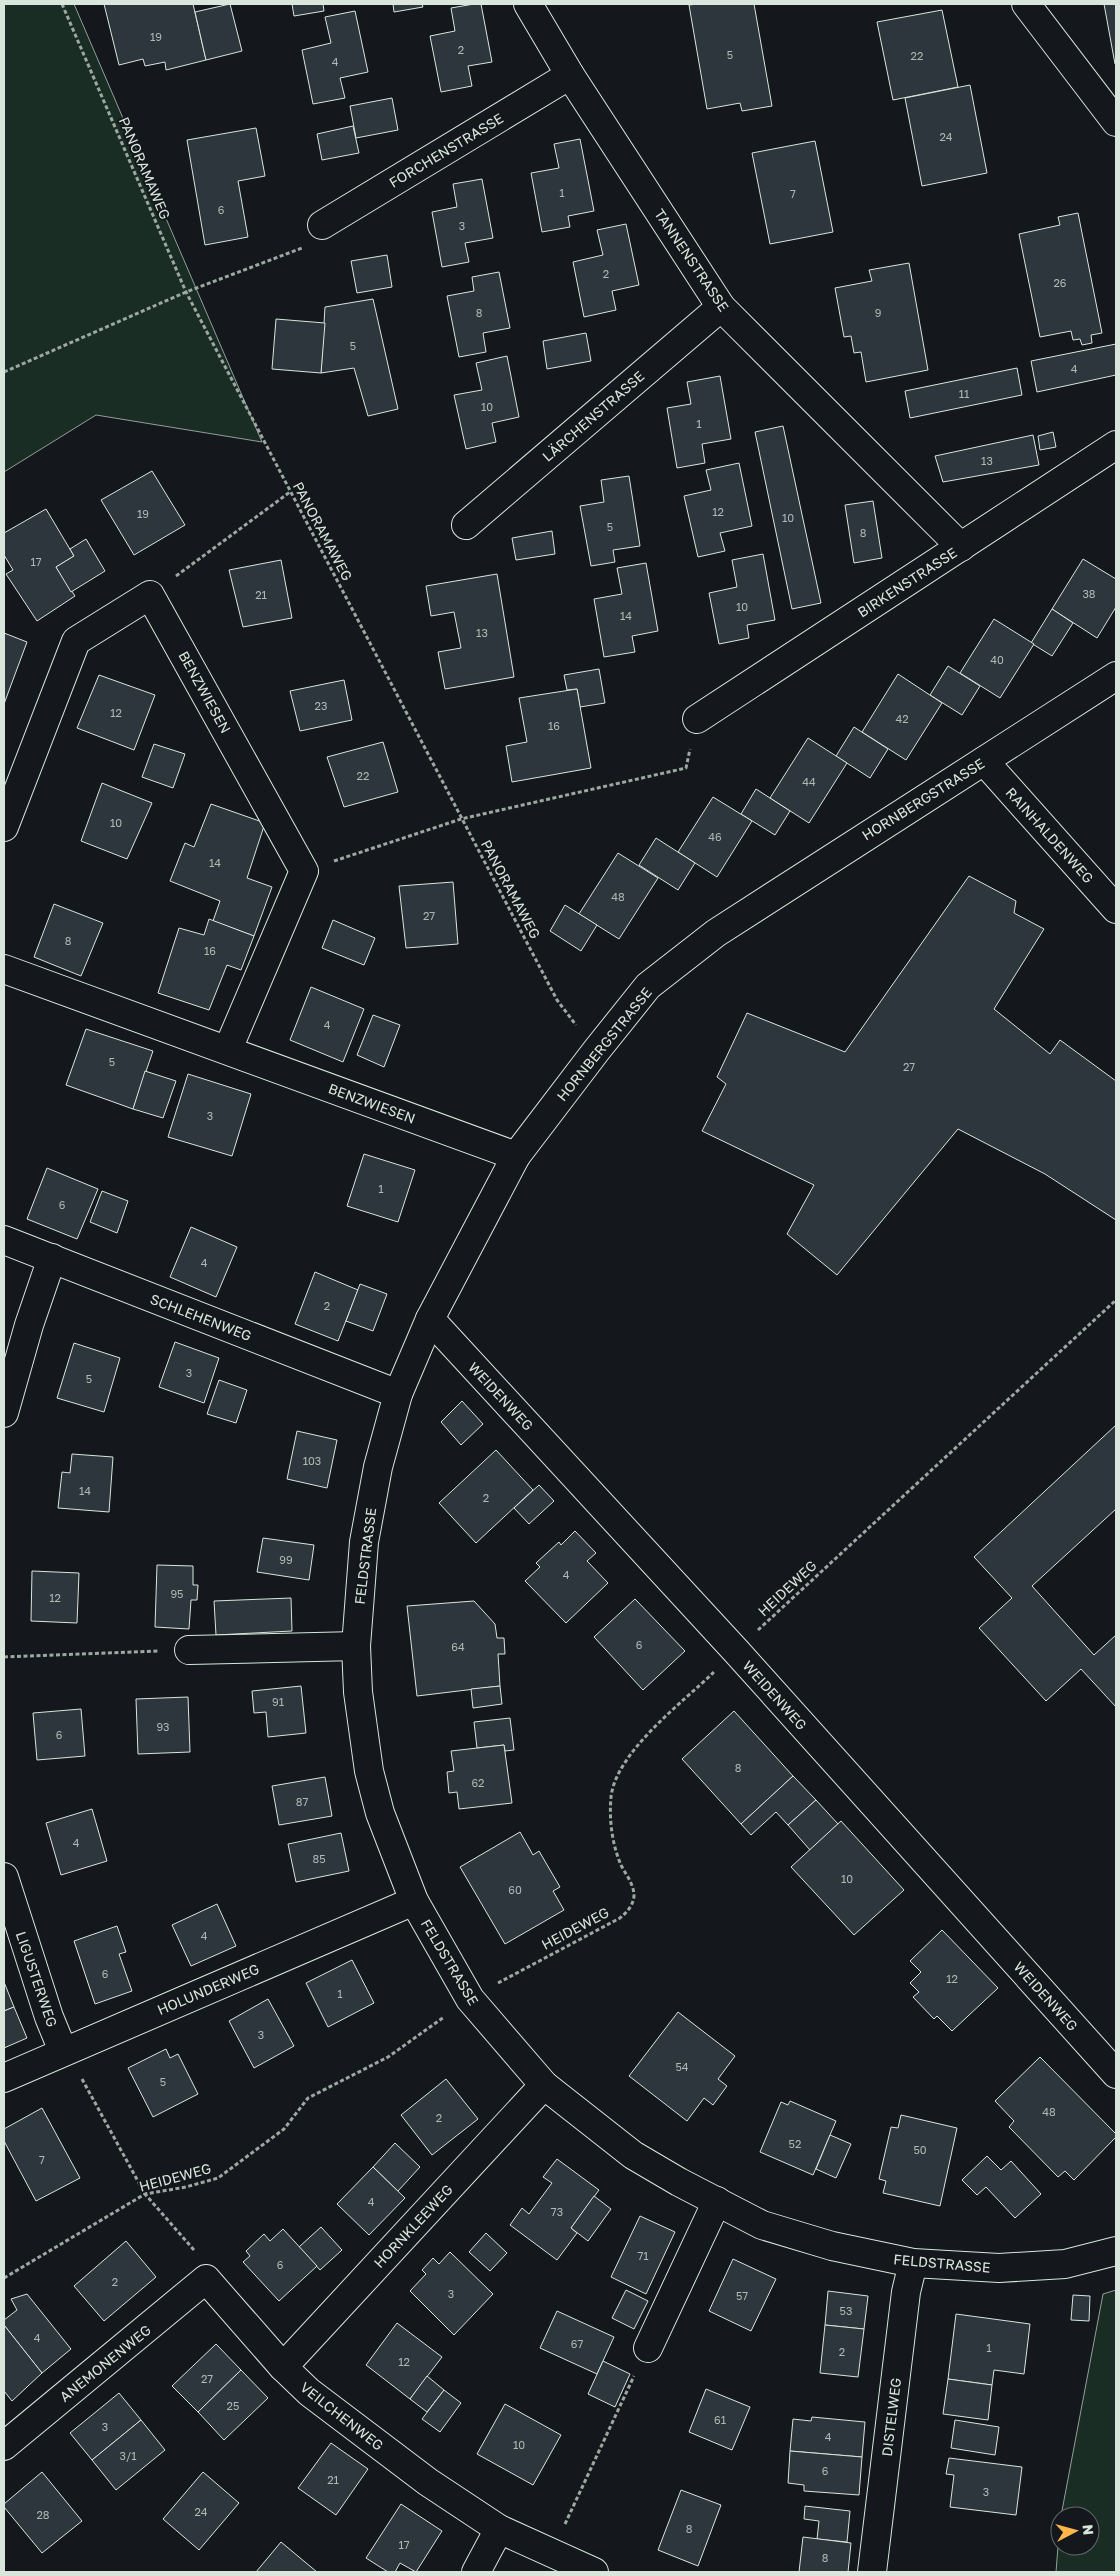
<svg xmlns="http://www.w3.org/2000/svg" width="1120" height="2576" font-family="'Golos Text',sans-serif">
	<rect width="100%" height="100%" fill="#14181c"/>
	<!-- green -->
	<g fill="#1a2d24" stroke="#939e99">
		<polygon points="4,4 74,4 262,442 96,415 4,472"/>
		<polygon points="1116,2290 1116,2572 1056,2572 1060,2521 1060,2546 1090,2546 1090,2516 1061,2516 1103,2294"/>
	</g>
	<!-- building -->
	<g fill="#2c363c" stroke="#d8e6dc">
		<polygon points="104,4 193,4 206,60 166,70 165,62 145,66 143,59 119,65"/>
		<polygon points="230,4 242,51 206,60 195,12"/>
		<polygon points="292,4 323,4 324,11 294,16"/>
		<polygon points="393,4 422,4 423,7 394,12"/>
		<polygon points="474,4 481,4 492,62 468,66 472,86 441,92 430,36 455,31 451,8"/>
		<polygon points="698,4 754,4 772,106 742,111 740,103 707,109 689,5"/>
		<polygon points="1104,4 1116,4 1116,64 1115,64"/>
		<polygon points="942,10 958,87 893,100 877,22"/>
		<polygon points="355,11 368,72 340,78 345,98 313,104 302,50 331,43 325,17"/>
		<polygon points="970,85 987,173 922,186 905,98"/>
		<polygon points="392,98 398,130 356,138 350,106"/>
		<polygon points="353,126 359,153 322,160 317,134"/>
		<polygon points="256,128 265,176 238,181 248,237 205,245 187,140"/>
		<polygon points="580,139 594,211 568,216 570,227 542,232 531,173 559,168 554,144"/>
		<polygon points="815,141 833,232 770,244 752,153"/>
		<polygon points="482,179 493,238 465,243 469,262 442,267 432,212 457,207 453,184"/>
		<polygon points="1078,213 1102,333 1091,335 1092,343 1082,345 1080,339 1073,340 1071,331 1040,337 1019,234 1060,225 1058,217"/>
		<polygon points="626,224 639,285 612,291 616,310 584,317 573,262 603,255 597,230"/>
		<polygon points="387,255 392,287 357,293 351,261"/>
		<polygon points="909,263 928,370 866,382 861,352 854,353 851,336 844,337 835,288 872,281 869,270"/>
		<polygon points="499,272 510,328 483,333 486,352 459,357 447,296 474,291 472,277"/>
		<polygon points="373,299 398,409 368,416 354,368 321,373 325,307"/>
		<polygon points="276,319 325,323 321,373 272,369"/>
		<polygon points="586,333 591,361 547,369 543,341"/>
		<polygon points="1116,344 1116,375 1037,392 1031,361"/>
		<polygon points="507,356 519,417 492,423 496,442 466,449 454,395 482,390 476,363"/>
		<polygon points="1017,368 1022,395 910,418 905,391"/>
		<polygon points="720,376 731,439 702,444 705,463 677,468 667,408 691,404 687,382"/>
		<polygon points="783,426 821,603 792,609 755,432"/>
		<polygon points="1053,432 1056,447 1040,450 1038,436"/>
		<polygon points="1033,435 1039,465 943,482 935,456"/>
		<polygon points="739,463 752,526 720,533 725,551 698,557 684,496 711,490 706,470"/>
		<polygon points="152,471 185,525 134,555 101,500"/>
		<polygon points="629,476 640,546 613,550 615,562 591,566 580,506 604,502 601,480"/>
		<polygon points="873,501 882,558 854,563 845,505"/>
		<polygon points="46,509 74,556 56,567 75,596 37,621 6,574 13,570 4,555 4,533"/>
		<polygon points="552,531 555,554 516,560 512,538"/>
		<polygon points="86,539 105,571 71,592 56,567 74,556 70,549"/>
		<polygon points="763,554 775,620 747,625 749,638 719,644 709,593 737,587 732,560"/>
		<polygon points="1083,559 1116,579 1116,607 1097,638 1052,609"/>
		<polygon points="281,560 292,618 243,627 229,570"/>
		<polygon points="646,563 658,631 632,636 635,652 604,657 594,599 622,594 617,568"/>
		<polygon points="497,574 514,677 445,689 438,652 461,648 454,612 431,616 426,586"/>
		<polygon points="1052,609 1073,623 1052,656 1031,643"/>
		<polygon points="994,619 1034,644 1000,698 960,673"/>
		<polygon points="4,633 27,642 4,704"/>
		<polygon points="948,666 980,686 962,715 930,695"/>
		<polygon points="599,669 605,703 580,707 577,689 567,690 564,675"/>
		<polygon points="898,674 942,703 906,760 862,732"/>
		<polygon points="99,675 155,695 134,750 77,728"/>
		<polygon points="344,680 352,720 300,731 290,691"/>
		<polygon points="577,689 591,768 512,782 506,746 527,742 519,698"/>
		<polygon points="854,727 888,749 870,778 836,756"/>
		<polygon points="808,738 847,763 809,823 770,798"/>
		<polygon points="383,742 398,792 344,807 327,757"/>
		<polygon points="154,744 185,754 173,788 142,777"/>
		<polygon points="102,783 152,803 127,859 81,841"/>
		<polygon points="756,789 790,811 775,835 741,814"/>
		<polygon points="713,797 752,821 717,877 678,852"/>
		<polygon points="211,804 265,823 247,878 272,887 254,936 213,921 220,901 170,881 185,843 194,847"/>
		<polygon points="656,838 695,863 678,890 639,865"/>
		<polygon points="618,853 658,878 619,939 579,914"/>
		<polygon points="969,876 1016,901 1014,913 1044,929 994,1009 1050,1054 1060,1040 1116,1081 1116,1220 1045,1174 958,1129 837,1275 787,1234 814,1185 702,1131 726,1084 717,1077 747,1013 845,1052"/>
		<polygon points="453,882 458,944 406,948 399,886"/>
		<polygon points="54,904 103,923 81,976 34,957"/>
		<polygon points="565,905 597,925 581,951 550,931"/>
		<polygon points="209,919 254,936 241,970 227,965 209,1010 158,993 179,928 204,935"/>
		<polygon points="333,920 375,938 364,965 322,948"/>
		<polygon points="311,987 364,1009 343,1062 290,1040"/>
		<polygon points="373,1015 400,1025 384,1067 357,1055"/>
		<polygon points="86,1029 153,1051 133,1109 66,1085"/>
		<polygon points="145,1071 176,1081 163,1118 133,1109"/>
		<polygon points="188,1074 251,1094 232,1156 168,1137"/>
		<polygon points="364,1154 415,1170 398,1222 347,1206"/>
		<polygon points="47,1168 98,1189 77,1239 27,1219"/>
		<polygon points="102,1191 128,1201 117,1233 90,1222"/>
		<polygon points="191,1227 237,1247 216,1297 170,1277"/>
		<polygon points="315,1272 358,1290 338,1341 295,1324"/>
		<polygon points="360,1284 387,1294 373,1331 346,1321"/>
		<polygon points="175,1342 219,1358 204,1403 159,1387"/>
		<polygon points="74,1343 120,1358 104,1412 57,1398"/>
		<polygon points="219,1380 247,1390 236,1423 207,1414"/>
		<polygon points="462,1401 483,1424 461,1445 441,1422"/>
		<polygon points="1116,1425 1116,1509 1032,1586 1094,1655 1116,1635 1116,1707 1081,1669 1046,1701 979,1628 1012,1598 974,1557"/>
		<polygon points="297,1431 337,1440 327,1488 287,1479"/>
		<polygon points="496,1450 533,1490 476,1543 439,1503"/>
		<polygon points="72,1454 113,1457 109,1512 58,1508 62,1472 70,1473"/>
		<polygon points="539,1485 554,1501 529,1524 514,1508"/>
		<polygon points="575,1531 596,1553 587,1561 608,1583 566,1623 525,1581 540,1567 536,1563 559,1542 561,1545"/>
		<polygon points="263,1538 314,1545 309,1580 257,1572"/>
		<polygon points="157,1565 193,1566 193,1585 198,1585 197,1600 191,1600 189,1629 155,1627"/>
		<polygon points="32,1571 79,1573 77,1623 31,1621"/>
		<polygon points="291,1598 292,1631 216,1635 214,1601"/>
		<polygon points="635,1599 685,1651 643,1690 594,1637"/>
		<polygon points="474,1601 495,1624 497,1638 504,1638 505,1654 498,1654 500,1686 417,1696 407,1606"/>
		<polygon points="301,1686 306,1733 268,1737 266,1712 254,1713 252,1691"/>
		<polygon points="500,1686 502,1704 473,1708 471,1689"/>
		<polygon points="188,1697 190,1752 138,1754 136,1699"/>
		<polygon points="81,1709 85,1756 37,1760 33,1713"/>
		<polygon points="734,1711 793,1776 741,1824 682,1759"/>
		<polygon points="510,1718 514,1750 505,1751 504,1745 477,1748 474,1722"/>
		<polygon points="504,1745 512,1803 459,1809 457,1792 449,1793 447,1772 454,1771 451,1751"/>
		<polygon points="793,1776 816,1800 788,1825 776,1812 751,1835 741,1824"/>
		<polygon points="325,1777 332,1816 279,1825 272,1786"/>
		<polygon points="816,1800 838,1824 810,1850 788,1825"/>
		<polygon points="92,1809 107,1861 61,1875 46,1823"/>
		<polygon points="841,1821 904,1890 854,1935 791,1867"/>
		<polygon points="520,1832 533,1855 539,1851 560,1887 553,1891 564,1910 505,1944 460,1867"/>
		<polygon points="341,1833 349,1871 296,1882 288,1844"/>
		<polygon points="217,1904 236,1946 191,1966 172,1925"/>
		<polygon points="117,1926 126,1952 119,1954 132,1991 95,2004 74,1941"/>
		<polygon points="942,1930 998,1988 952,2031 937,2016 934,2019 913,1997 919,1992 910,1983 921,1972 910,1961"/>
		<polygon points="352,1960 374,2003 328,2027 306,1983"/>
		<polygon points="4,1982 14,2007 4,2011"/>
		<polygon points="268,1999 294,2046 254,2068 229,2021"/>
		<polygon points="14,2007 27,2038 4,2048 4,2011"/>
		<polygon points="678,2012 735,2056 718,2079 727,2086 713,2105 704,2098 687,2121 629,2076"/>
		<polygon points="166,2049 170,2058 178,2054 198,2094 153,2117 128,2068"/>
		<polygon points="1040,2057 1116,2134 1116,2137 1074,2180 1065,2171 1058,2177 1009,2127 1014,2121 995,2101"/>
		<polygon points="446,2079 478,2119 432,2155 401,2115"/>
		<polygon points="790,2101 836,2121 813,2175 760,2152 781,2102 788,2105"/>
		<polygon points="42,2108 80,2178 36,2201 4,2141 4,2129"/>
		<polygon points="901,2115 957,2128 940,2206 883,2193 886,2181 879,2179 891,2127 898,2128"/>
		<polygon points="830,2135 851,2144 836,2178 816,2169"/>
		<polygon points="395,2143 420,2167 398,2191 373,2167"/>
		<polygon points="987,2156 1001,2170 1011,2161 1041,2194 1015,2218 986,2187 977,2195 962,2180"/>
		<polygon points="557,2159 599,2190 571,2228 577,2233 557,2260 510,2225 522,2208 529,2214 552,2183 543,2177"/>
		<polygon points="373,2167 405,2198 369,2235 337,2204"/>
		<polygon points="594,2196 611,2209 588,2241 571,2228"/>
		<polygon points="640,2216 675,2232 646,2294 611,2277"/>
		<polygon points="321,2227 342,2250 320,2270 299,2247"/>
		<polygon points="283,2229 317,2266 279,2301 243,2262 250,2256 246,2251 264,2234 270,2241"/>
		<polygon points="486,2233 507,2253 490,2271 469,2252"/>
		<polygon points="126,2241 156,2277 104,2321 74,2286"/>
		<polygon points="450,2252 493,2294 454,2335 410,2291 426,2274 422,2270 433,2258 439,2264"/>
		<polygon points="733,2259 776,2279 751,2331 709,2311"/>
		<polygon points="626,2290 648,2301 634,2329 612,2318"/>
		<polygon points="828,2291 868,2296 864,2329 825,2325"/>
		<polygon points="27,2294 71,2349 42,2373 4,2325 4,2320 17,2310 11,2299"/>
		<polygon points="1073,2295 1090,2296 1089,2321 1071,2320"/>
		<polygon points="557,2311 614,2337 597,2374 540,2348"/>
		<polygon points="956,2314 1030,2324 1024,2374 994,2370 992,2385 948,2379"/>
		<polygon points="397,2323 442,2357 410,2399 366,2365"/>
		<polygon points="4,2325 42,2373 12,2401 4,2391"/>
		<polygon points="825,2325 864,2329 858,2377 820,2373"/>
		<polygon points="216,2344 241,2370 198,2412 172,2386"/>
		<polygon points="603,2361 630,2374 615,2407 588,2394"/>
		<polygon points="241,2370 268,2398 224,2440 198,2412"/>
		<polygon points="427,2376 444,2390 427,2412 410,2399"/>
		<polygon points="948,2379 992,2385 988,2420 943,2414"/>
		<polygon points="706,2389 750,2407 732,2450 689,2432"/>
		<polygon points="444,2390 461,2403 440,2432 422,2419"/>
		<polygon points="119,2393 141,2420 92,2460 70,2433"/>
		<polygon points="505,2404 561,2435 533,2485 477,2454"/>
		<polygon points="812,2417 865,2422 862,2457 790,2451 793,2419 811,2421"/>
		<polygon points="141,2420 165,2450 116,2490 92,2460"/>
		<polygon points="955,2420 999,2427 995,2455 951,2448"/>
		<polygon points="331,2443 368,2469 336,2515 298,2488"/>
		<polygon points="790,2451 862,2457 859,2495 804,2491 804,2485 788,2483"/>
		<polygon points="949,2458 1022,2467 1016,2515 950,2507 954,2475 946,2474"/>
		<polygon points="42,2472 82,2521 42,2553 4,2507 4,2504"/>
		<polygon points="203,2472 239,2503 199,2550 163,2519"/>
		<polygon points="681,2490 721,2505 698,2566 658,2550"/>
		<polygon points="401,2504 442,2531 416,2572 400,2563 395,2572 388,2572 366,2558"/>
		<polygon points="805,2506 850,2511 847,2542 817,2539 819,2521 804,2519"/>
		<polygon points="803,2537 851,2543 848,2572 799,2572"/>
		<polygon points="281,2542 317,2572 256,2572"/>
	</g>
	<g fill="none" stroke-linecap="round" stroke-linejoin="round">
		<defs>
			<g id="minor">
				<polyline points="528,4 570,75 721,307 961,547"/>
				<polyline points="1026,4 1116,122"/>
				<polyline points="322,225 570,75"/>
				<polyline points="466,525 721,307"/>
				<polyline points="1116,676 716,933 648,986 596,1051 516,1156 430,1319 398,1394 378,1467 364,1542 356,1646 358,1692 369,1771 380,1813 414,1901 470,1999 544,2085 633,2155 679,2182 762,2225 832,2246 913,2263 999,2268 1065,2264 1116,2251"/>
				<polyline points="697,719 1116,445"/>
				<polyline points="984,761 1116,909"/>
				<polyline points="4,827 76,641 150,595 304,871 228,1049"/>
				<polyline points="4,969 516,1156"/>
				<polyline points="4,1240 398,1394"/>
				<polyline points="430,1319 736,1651 1116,2074"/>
				<polyline points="4,1413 29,1325 52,1258"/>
				<polyline points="189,1650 356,1646"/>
				<polyline points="4,1877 49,2017 63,2051"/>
				<polyline points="4,2078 414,1901"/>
				<polyline points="648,2348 717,2201"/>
				<polyline points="283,2367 544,2085"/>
				<polyline points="4,2446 206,2279 283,2367 309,2392 428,2482 499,2529 594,2572"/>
				<polyline points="476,2572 499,2529"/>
				<polyline points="872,2572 906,2292 913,2263"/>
			</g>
		</defs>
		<!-- minor casing -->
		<use href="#minor" stroke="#d8e6dc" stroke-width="30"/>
		<!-- path -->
		<g stroke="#9da8a2" stroke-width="3" stroke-dasharray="4 2.5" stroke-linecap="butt">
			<polyline points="62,4 186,292 557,1000 576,1025"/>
			<polyline points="4,372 186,292 302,248"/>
			<polyline points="176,576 290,492"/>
			<polyline points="334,861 461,819 686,768 690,749"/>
			<polyline points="758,1630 1116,1300"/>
			<polyline points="4,1657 158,1651"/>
			<path d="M498 1983 620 1918C627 1912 633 1906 634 1896 634 1884 626 1875 621 1865 612 1844 609 1820 611 1797 616 1752 682 1703 714 1672"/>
			<polyline points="82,2079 145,2194 194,2250"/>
			<polyline points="4,2278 145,2194 186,2187 218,2178 284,2129 308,2098 388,2057 444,2017"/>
			<polyline points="565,2524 634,2376"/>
		</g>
		<!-- minor -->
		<use href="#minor" stroke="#14181c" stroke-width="28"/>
	</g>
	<g text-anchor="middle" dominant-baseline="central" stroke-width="4" stroke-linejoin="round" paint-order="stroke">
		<!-- number labels -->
		<g font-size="11" fill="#adbab4">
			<text x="156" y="36">19</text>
			<text x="461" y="49">2</text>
			<text x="730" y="54">5</text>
			<text x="917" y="55">22</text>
			<text x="335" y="61">4</text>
			<text x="946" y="136">24</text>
			<text x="562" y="192">1</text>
			<text x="793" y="193">7</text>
			<text x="221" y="209">6</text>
			<text x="462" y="225">3</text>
			<text x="606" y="273">2</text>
			<text x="1060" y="282">26</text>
			<text x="479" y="312">8</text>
			<text x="878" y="312">9</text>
			<text x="353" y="345">5</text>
			<text x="1074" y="368">4</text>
			<text x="964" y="393">11</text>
			<text x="487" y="406">10</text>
			<text x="699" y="423">1</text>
			<text x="987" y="460">13</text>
			<text x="718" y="511">12</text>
			<text x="143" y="513">19</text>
			<text x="788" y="517">10</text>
			<text x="610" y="526">5</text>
			<text x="863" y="532">8</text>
			<text x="36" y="561">17</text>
			<text x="1089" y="593">38</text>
			<text x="261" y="594">21</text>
			<text x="742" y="606">10</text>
			<text x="626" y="615">14</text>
			<text x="482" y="632">13</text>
			<text x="997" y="659">40</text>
			<text x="321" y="705">23</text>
			<text x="116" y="712">12</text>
			<text x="902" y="718">42</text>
			<text x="554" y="725">16</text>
			<text x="363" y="775">22</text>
			<text x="809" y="781">44</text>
			<text x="116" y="822">10</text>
			<text x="715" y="836">46</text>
			<text x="215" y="862">14</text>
			<text x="618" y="896">48</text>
			<text x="429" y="915">27</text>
			<text x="68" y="940">8</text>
			<text x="210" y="950">16</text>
			<text x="327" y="1024">4</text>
			<text x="112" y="1061">5</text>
			<text x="909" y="1066">27</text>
			<text x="210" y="1115">3</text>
			<text x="381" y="1188">1</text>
			<text x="62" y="1204">6</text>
			<text x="204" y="1262">4</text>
			<text x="327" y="1305">2</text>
			<text x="189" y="1372">3</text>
			<text x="89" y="1378">5</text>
			<text x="312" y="1460">103</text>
			<text x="85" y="1490">14</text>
			<text x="486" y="1497">2</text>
			<text x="286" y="1559">99</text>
			<text x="566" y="1574">4</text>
			<text x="177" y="1593">95</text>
			<text x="55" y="1597">12</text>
			<text x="639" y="1644">6</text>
			<text x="458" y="1646">64</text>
			<text x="278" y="1701">91</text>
			<text x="163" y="1726">93</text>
			<text x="59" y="1734">6</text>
			<text x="738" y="1767">8</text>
			<text x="478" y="1782">62</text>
			<text x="302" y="1801">87</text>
			<text x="76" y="1842">4</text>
			<text x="319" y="1858">85</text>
			<text x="847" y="1878">10</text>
			<text x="515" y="1889">60</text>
			<text x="204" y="1935">4</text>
			<text x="105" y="1973">6</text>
			<text x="952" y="1978">12</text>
			<text x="340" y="1993">1</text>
			<text x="261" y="2034">3</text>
			<text x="682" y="2066">54</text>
			<text x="163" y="2081">5</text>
			<text x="1049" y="2111">48</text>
			<text x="439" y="2117">2</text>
			<text x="795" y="2143">52</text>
			<text x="920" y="2149">50</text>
			<text x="42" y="2159">7</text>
			<text x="371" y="2201">4</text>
			<text x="557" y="2211">73</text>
			<text x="643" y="2255">71</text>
			<text x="280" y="2264">6</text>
			<text x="115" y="2281">2</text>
			<text x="451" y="2293">3</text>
			<text x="742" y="2295">57</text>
			<text x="846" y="2310">53</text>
			<text x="37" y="2337">4</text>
			<text x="577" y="2343">67</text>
			<text x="989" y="2347">1</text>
			<text x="842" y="2351">2</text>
			<text x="404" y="2361">12</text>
			<text x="207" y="2378">27</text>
			<text x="233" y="2405">25</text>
			<text x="720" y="2419">61</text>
			<text x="105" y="2426">3</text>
			<text x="828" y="2436">4</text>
			<text x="519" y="2444">10</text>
			<text x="128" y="2455">3/1</text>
			<text x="825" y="2470">6</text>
			<text x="333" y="2479">21</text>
			<text x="986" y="2491">3</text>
			<text x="201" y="2511">24</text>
			<text x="43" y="2514">28</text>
			<text x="689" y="2528">8</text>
			<text x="404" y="2544">17</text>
			<text x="825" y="2557">8</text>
		</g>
		<!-- street labels -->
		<g font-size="14" fill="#d8e6dc" stroke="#14181c">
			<text transform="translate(446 150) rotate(-31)">FORCHENSTRASSE</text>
			<text transform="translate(145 168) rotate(67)">PANORAMAWEG</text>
			<text transform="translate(692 260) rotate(56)">TANNENSTRASSE</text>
			<text transform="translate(593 416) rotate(-41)">LÄRCHENSTRASSE</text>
			<text transform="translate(323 531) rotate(62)">PANORAMAWEG</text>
			<text transform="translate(907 582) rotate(-33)">BIRKENSTRASSE</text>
			<text transform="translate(205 692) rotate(61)">BENZWIESEN</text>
			<text transform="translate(923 799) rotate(-32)">HORNBERGSTRASSE</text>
			<text transform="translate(1050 835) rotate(48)">RAINHALDENWEG</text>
			<text transform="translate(511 889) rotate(62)">PANORAMAWEG</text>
			<text transform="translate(604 1044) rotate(-51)">HORNBERGSTRASSE</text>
			<text transform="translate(372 1103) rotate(20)">BENZWIESEN</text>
			<text transform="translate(201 1317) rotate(21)">SCHLEHENWEG</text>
			<text transform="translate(501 1396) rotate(47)">WEIDENWEG</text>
			<text transform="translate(365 1556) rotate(-83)">FELDSTRASSE</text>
			<text transform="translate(787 1588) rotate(-43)">HEIDEWEG</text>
			<text transform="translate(775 1695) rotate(48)">WEIDENWEG</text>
			<text transform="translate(575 1928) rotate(-28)">HEIDEWEG</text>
			<text transform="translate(450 1962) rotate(59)">FELDSTRASSE</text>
			<text transform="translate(37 1979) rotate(71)">LIGUSTERWEG</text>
			<text transform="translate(208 1989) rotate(-23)">HOLUNDERWEG</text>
			<text transform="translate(1046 1996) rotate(48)">WEIDENWEG</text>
			<text transform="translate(175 2177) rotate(-15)">HEIDEWEG</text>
			<text transform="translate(413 2226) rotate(-47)">HORNKLEEWEG</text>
			<text transform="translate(942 2263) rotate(5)">FELDSTRASSE</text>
			<text transform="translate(105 2363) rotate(-39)">ANEMONENWEG</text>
			<text transform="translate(342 2416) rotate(38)">VEILCHENWEG</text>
			<text transform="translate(891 2417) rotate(-83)">DISTELWEG</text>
		</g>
	</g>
	<!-- border -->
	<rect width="1120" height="2576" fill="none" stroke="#d8e6dc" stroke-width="10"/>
	<!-- north arrow -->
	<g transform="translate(1075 2531) rotate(84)"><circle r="24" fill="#14181c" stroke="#626a69"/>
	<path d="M0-4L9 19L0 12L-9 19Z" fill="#ffb74d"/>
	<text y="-8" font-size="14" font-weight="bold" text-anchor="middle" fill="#d8e6dc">N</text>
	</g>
</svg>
